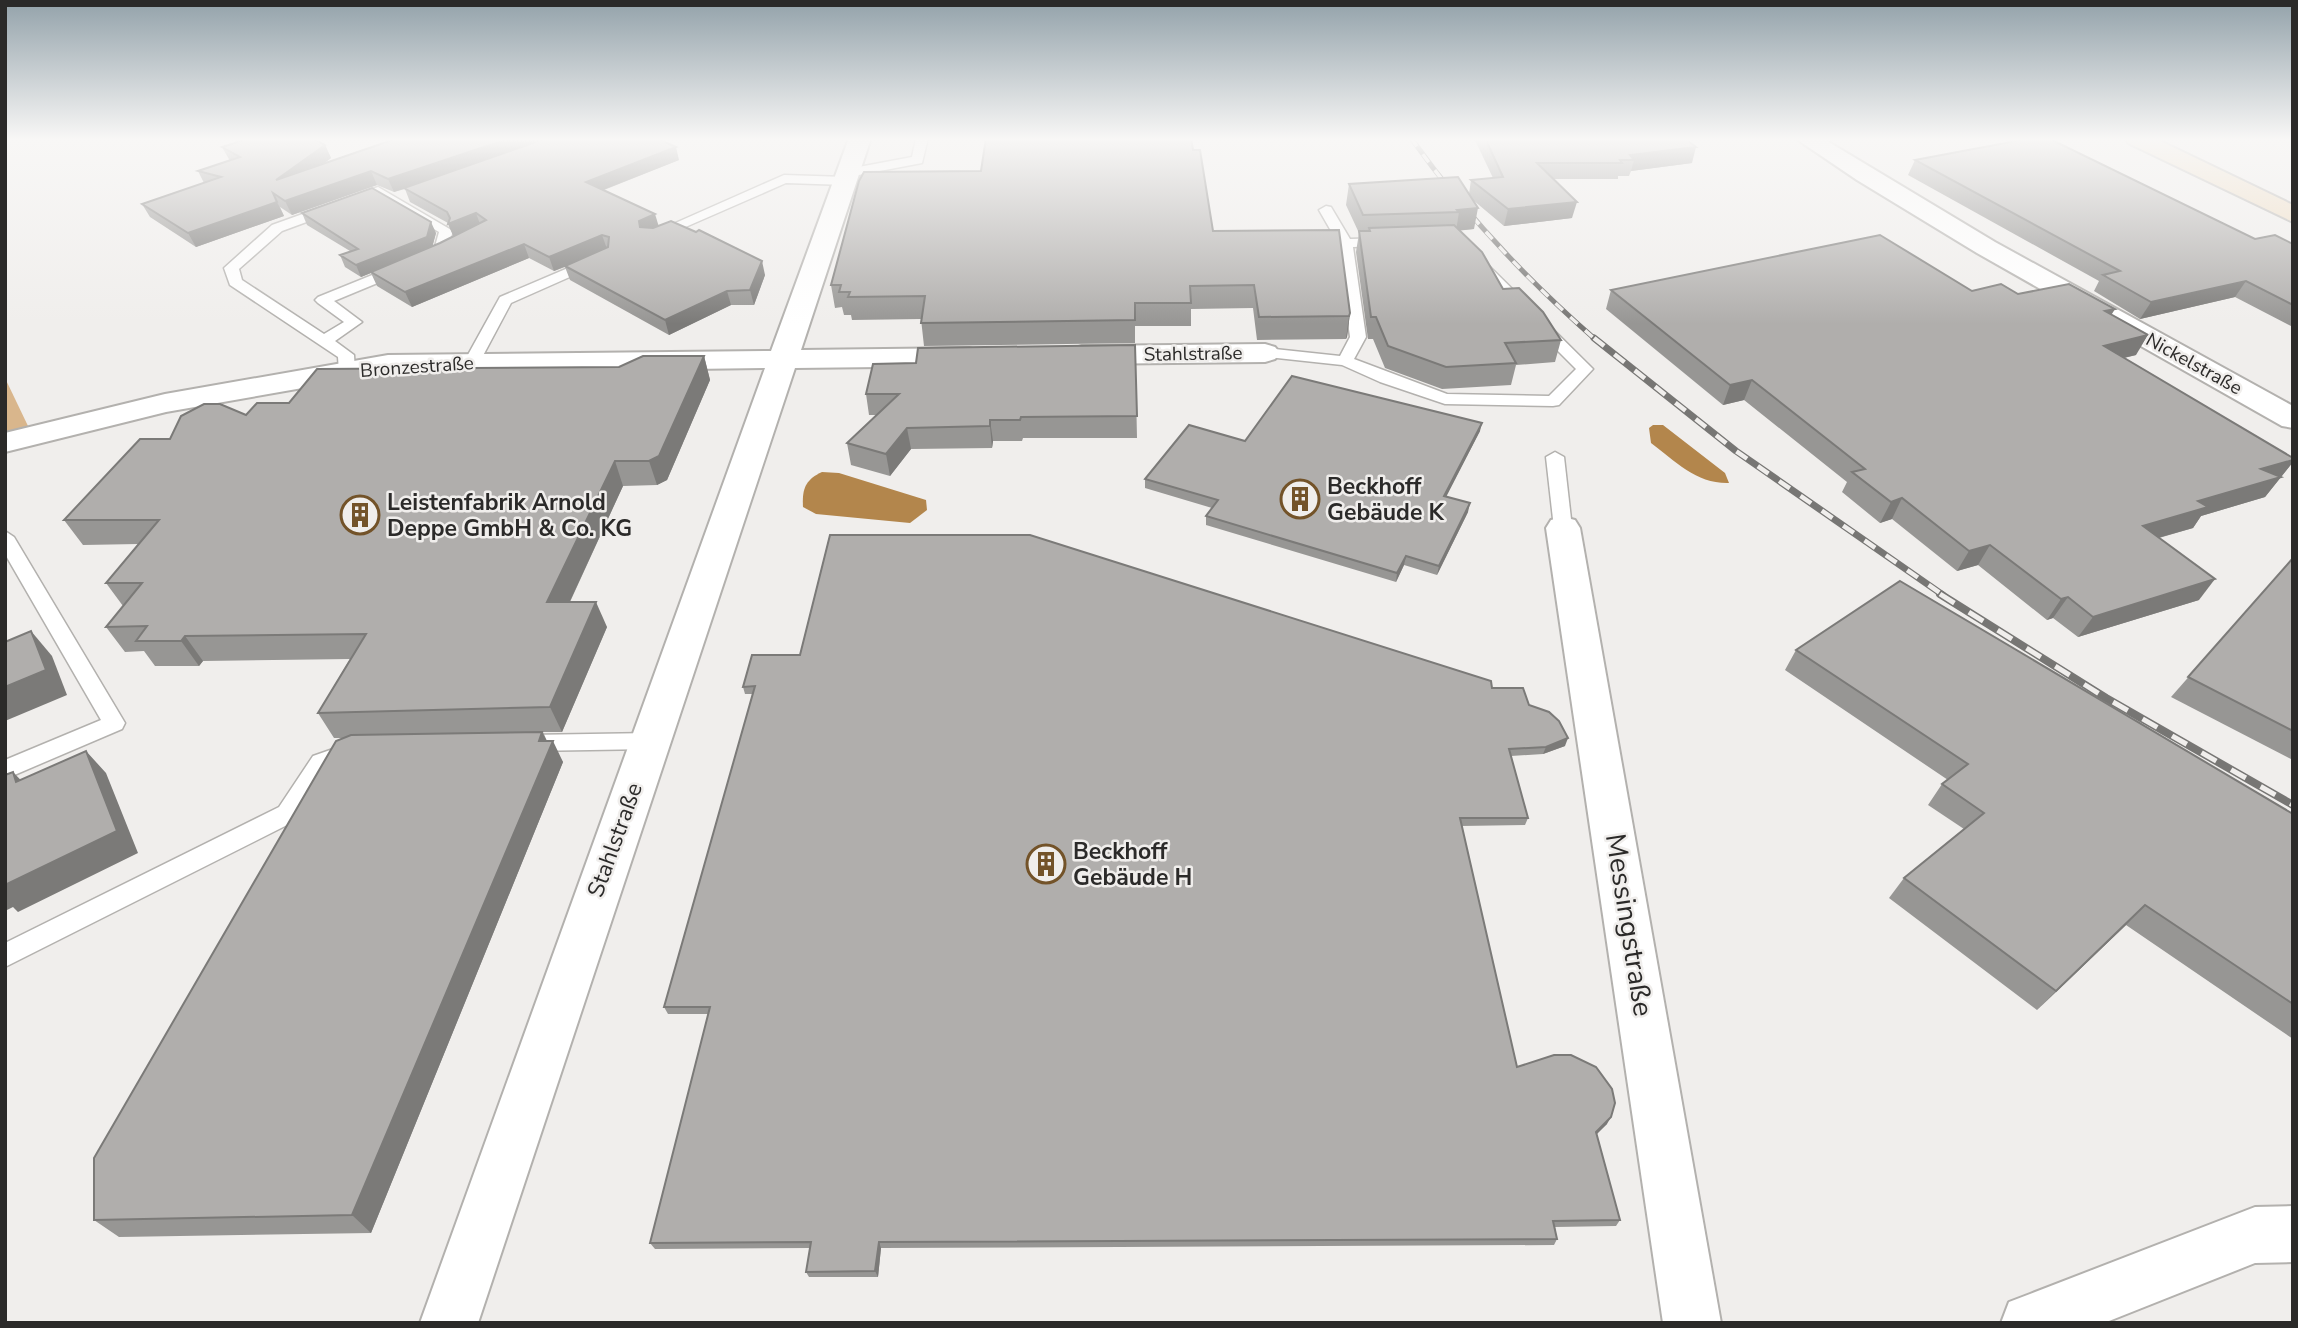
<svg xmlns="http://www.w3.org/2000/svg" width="2298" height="1328" font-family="'Nunito Sans',sans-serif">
	<rect width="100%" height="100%" fill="#f0eeec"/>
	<!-- green -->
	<polygon fill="#d9b68c" points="5,378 28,426 5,432"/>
	<!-- water -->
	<g fill="#b3864c">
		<path d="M1653 425H1663L1725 473 1729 483C1697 484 1676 462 1651 443L1649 428Z"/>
		<path d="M822 472 839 473 926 500 927 510 910 523 816 514 803 507C802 489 805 480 822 472Z"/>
	</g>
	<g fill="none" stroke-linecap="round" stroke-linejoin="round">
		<defs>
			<g id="lane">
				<polygon points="916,138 928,138 922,163 848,177 842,173 848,169 912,157"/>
				<polygon points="1840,138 1812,146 1806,142 1813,138"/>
				<polygon points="784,175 846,177 853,181 846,185 786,183 658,239 653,240 646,236"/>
				<path d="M378 187 453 231 445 255 334 301 362 322 335 341 354 355 355 372 347 377 339 372 338 357 230 285 224 268 272 225ZM377 196 439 232 434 250 318 297 315 300 318 303 344 322 324 334 242 280 239 269 282 231Z"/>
				<polygon points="1326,206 1331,207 1350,239 1385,238 1392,242 1385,246 1353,247 1366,337 1354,359 1447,394 1549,396 1576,369 1475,268 1473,265 1480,261 1485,262 1593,369 1559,405 1553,406 1445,404 1380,382 1342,365 1259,356 1257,353 1259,350 1265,348 1340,356 1350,337 1338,243 1319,210"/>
				<polygon points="594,257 601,261 599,264 511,303 478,365 466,365 464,362 500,297"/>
				<polygon points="1555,452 1564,457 1572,528 1563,534 1554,528 1546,457"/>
				<polygon points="5,531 14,537 125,723 122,729 5,779 5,760 101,720 5,554"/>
				<polygon points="652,733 660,735 663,741 660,747 652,749 528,751 520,749 517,743 520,737 528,735"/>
				<polygon points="353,742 361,744 364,750 361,756 329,768 295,821 5,967 5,943 279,807 313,756"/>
			</g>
			<g id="street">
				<polygon points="849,138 871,138 801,350 969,348 979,351 984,357 979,363 969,366 795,368 478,1323 420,1323 765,368 388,373 166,412 5,452 5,433 165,394 388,355 771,351"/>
				<polygon points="1795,138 1822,138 1995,242 2293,406 2293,428 2282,426 1977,253 1857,180"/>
				<polygon points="1265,344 1275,347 1280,353 1275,359 1265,362 1082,364 1072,361 1067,355 1072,349 1082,346"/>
				<polygon points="1563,517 1575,520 1580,528 1721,1323 1663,1323 1546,528 1551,520"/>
				<polygon points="2293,1206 2293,1262 2255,1263 2104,1323 2001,1323 2009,1302 2030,1294 2255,1207"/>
			</g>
			<polygon id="secondary" points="2125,138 2154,138 2293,205 2293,222 2128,143"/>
		</defs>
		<!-- lane casing -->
		<use href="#lane" stroke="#b3b1ae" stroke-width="3"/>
		<!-- street casing -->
		<use href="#street" stroke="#b3b1ae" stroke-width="4"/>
		<!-- secondary casing -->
		<use href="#secondary" stroke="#b3b1ae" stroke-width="4"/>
		<!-- lane -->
		<use href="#lane" fill="#fff" fill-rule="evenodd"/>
		<!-- street -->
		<use href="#street" fill="#fff" fill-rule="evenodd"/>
		<!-- secondary -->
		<use href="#secondary" fill="#eedcc2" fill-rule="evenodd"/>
		<defs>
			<path id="rail-far2" d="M1411 138C1465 214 1526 279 1596 340"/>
			<polyline id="rail-far1" points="1594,338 1736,451 1943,595"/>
			<polyline id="rail" points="1940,594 2106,698 2293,805"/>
		</defs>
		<!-- rail-far2 casing -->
		<use href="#rail-far2" stroke="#777674" stroke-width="5"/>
		<!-- rail-far1 casing -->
		<use href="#rail-far1" stroke="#777674" stroke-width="7"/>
		<!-- rail casing -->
		<use href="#rail" stroke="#777674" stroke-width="8"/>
		<!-- rail-far2 -->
		<use href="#rail-far2" stroke="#f0eeec" stroke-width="3.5" stroke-dasharray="10" stroke-linecap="butt"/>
		<!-- rail-far1 -->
		<use href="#rail-far1" stroke="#f0eeec" stroke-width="4.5" stroke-dasharray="13" stroke-linecap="butt"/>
		<!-- rail -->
		<use href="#rail" stroke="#f0eeec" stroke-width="5" stroke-dasharray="17" stroke-linecap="butt"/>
	</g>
	<!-- wall -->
	<g fill="#979694">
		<polygon points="1474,138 1684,138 1692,163 1631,171 1629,176 1618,176 1618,179 1554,179 1572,218 1504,226 1473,200 1474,229 1459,230 1503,289 1561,340 1555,362 1516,365 1511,385 1442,389 1385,368 1373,339 1368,339 1356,252 1359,233 1346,205 1349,184 1469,194 1471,180 1493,178"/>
		<polygon points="325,145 331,158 323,164 679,160 604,190 659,226 765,275 754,305 731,305 669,335 570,280 565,267 554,271 529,258 412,307 377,286 371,273 361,277 345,267 340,255 350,251 307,225 302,213 436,233 432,247 454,237 448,223 410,202 405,189 394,192 377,185 292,215 280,207 284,216 196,247 150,217 142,204 204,183 198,171 230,161 222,147"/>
		<polygon points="1193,150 1213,231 1350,313 1347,337 1346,339 1257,340 1253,308 1191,309 1191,326 1135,326 1135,343 924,346 921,319 852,320 851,315 844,315 842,307 835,308 831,285 981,171"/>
		<polygon points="1915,160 2255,239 2293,244 2293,327 2235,297 2140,319 2094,291 2099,281 1908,175"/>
		<polygon points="1611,290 1972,291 2018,294 2115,309 2111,314 2136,355 2124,358 2293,462 2265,497 2201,516 2193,528 2159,538 2199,600 2078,637 2053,618 2047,620 1978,565 1957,571 1892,519 1880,523 1842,492 1847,482 1744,400 1723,405 1606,309"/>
		<polygon points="1135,345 1137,438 1023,438 1022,441 993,441 992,448 911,449 890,476 851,465 847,443 876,415 869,415 866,394 916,363"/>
		<polygon points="704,356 710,380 667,480 657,485 623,486 570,602 607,627 562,732 543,732 547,741 563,762 371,1233 119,1237 94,1220 346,738 334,738 318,713 350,659 203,661 199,666 155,666 144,651 125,652 106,627 123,606 106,583 138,544 83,545 64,520 170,439 289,403 619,367"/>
		<polygon points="1480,431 1446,496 1468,512 1437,575 1404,565 1396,582 1206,525 1206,516 1212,508 1145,488 1145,479 1245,441"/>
		<polygon points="2293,558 2293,760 2171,697"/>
		<polygon points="1796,650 2293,814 2293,1039 2126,925 2037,1010 1889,898 1904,878 1964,829 1928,805 1942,784 1948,780 1785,670"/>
		<polygon points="743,687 1492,688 1529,705 1565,746 1543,754 1511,756 1528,818 1525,825 1461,826 1517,1067 1607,1124 1596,1134 1620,1220 1616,1226 1555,1227 1557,1239 1554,1245 881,1248 878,1277 809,1277 806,1272 810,1248 655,1249 650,1243 709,1014 668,1014 664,1007 753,694 745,694"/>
	</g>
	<!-- shaded-wall -->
	<g fill="#7b7a78">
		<polygon points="511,138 554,138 394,192 388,179"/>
		<polygon points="325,145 331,158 283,194 276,180"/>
		<polygon points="676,147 679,160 590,195 586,182"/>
		<polygon points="1696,147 1692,163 1631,171 1634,160 1630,155"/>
		<polygon points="371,171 377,185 292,215 285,201"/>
		<polygon points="277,202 284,216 196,247 188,233"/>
		<polygon points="1577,202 1572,218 1504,226 1508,209"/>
		<polygon points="1478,208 1474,229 1456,231 1459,212 1457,210"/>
		<polygon points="476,213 481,227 454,238 448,224"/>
		<polygon points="655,214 659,227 644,241 639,221"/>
		<polygon points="431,222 436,233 432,248 361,277 356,265"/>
		<polygon points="602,235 607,249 554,271 549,257"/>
		<polygon points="524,244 529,258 412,307 405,292"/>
		<polygon points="762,261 765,275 754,305 750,290"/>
		<polygon points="2246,281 2235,297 2140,319 2151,302"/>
		<polygon points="727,291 731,305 669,335 665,320"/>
		<polygon points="2115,309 2103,328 2105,311"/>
		<polygon points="1350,313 1347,337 1346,339 1349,316"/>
		<polygon points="2148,335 2136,355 2093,365 2104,346"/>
		<polygon points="704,356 710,380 667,480 657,485 649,461"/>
		<polygon points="1752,380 1744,400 1723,405 1730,385"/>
		<polygon points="990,420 993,441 992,448 990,426"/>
		<polygon points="1482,423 1480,431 1442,505 1444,496"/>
		<polygon points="907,428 911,449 890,476 886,454"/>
		<polygon points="2293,460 2293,462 2265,497 2201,516 2193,528 2129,546 2143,526 2198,501 2261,469"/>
		<polygon points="615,461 623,486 558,627 547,602"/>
		<polygon points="1902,498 1892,519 1880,523 1891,502"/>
		<polygon points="1470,503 1468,512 1437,575 1439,566"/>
		<polygon points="1990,545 1978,565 1957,571 1969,551"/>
		<polygon points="1406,556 1404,565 1396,582 1397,573"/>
		<polygon points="2215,579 2199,600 2078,637 2093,617"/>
		<polygon points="2068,597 2053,618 2047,620 2061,599"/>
		<polygon points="596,602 607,627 562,732 550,707"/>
		<polygon points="31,631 52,656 67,695 5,721 5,687"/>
		<polygon points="185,636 203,661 199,666 181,641"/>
		<polygon points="542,732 550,747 553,741 563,762 371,1233 352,1215"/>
		<polygon points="1568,738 1565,746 1543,754 1546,747"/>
		<polygon points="86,751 106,773 138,853 18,912 13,907 5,911 5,885"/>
		<polygon points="13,772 34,794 16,782"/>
		<polygon points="2145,905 2126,925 2037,1010 2056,991"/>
		<polygon points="1611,1117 1607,1124 1592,1139 1596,1132"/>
		<polygon points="879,1242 881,1248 878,1277 875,1271"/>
	</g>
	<!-- building -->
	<g fill="#b0aeac" stroke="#7b7a78" stroke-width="2">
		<polygon points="250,138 312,138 325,145 276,180 398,138 511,138 388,179 371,171 285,201 273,193 277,202 188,233 142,204 221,177 198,171 240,157 222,147"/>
		<polygon points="547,138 656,138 676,147 586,182 655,214 639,221 640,227 653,228 671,221 696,232 699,230 762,261 750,290 727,291 665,320 565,266 608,247 609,237 602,235 549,257 524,244 405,292 371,272 440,243 486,220 476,213 448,224 450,218 447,212 404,188"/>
		<polygon points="986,138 1191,138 1193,150 1200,150 1213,231 1339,230 1350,313 1349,316 1259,317 1254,285 1190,286 1191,303 1135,303 1135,320 921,323 925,296 848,297 850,292 839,292 841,285 831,285 859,181 864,172 981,171"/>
		<polygon points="1485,138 1684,138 1696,147 1630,155 1634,160 1620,160 1622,163 1537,163 1577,202 1508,209 1471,180 1503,177"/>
		<polygon points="2032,138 2048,138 2255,239 2275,235 2293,244 2293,305 2246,281 2151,302 2103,275 2120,271 1915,160"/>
		<polygon points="1458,177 1478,208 1457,210 1459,212 1363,215 1349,184"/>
		<polygon points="372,188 431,222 427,237 356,265 340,255 358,249 302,213"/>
		<polygon points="1454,225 1482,252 1503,289 1519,288 1543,312 1561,340 1505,343 1516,363 1446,367 1388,346 1376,317 1371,317 1359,231 1370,231 1369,228"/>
		<polygon points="1880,235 1972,291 2001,284 2018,294 2069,284 2115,309 2105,311 2148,335 2104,346 2293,458 2293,460 2261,469 2281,477 2198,501 2208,507 2143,526 2215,579 2093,617 2068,597 2061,599 1990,545 1969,551 1902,498 1891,502 1852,472 1865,469 1752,380 1730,385 1611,290"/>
		<polygon points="1135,345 1137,416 1021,417 1020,420 990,420 990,426 907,428 886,454 847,443 899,394 866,394 873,364 916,363 918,348"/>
		<polygon points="643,356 704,356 659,456 649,461 615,461 547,602 596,602 550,707 318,713 366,634 185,636 181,641 136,641 147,626 106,627 142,583 106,583 159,520 64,520 140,439 170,439 181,416 204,404 220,404 246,415 257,403 289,403 317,369 619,367"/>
		<polygon points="1292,376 1482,423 1444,496 1470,503 1439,566 1406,556 1397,573 1206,516 1218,500 1145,479 1189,425 1245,441"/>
		<polygon points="830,535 1030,535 1491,681 1492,688 1523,688 1529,705 1549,712 1559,721 1568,738 1546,747 1509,749 1528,818 1460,818 1517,1067 1554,1055 1571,1055 1596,1067 1612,1089 1615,1103 1611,1117 1596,1132 1620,1220 1553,1221 1557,1239 879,1242 875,1271 806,1272 811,1242 650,1243 710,1007 664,1007 755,686 743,687 752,655 800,655"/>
		<polygon points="2293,558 2293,731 2188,677"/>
		<polygon points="1900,581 2293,814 2293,1004 2145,905 2056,991 1904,878 1984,813 1942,784 1968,764 1796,650"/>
		<polygon points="31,631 46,670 5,687 5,642"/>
		<polygon points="542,732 539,741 553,741 352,1215 94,1220 94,1158 336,741 351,735"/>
		<polygon points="86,751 117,831 5,885 5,775 13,772 16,782"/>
	</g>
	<!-- sky -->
	<linearGradient id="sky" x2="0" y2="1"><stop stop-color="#93a2aa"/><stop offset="0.43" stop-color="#f8f7f6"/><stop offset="1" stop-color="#f8f7f6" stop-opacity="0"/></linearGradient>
	<rect width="2298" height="324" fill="url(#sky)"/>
	<!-- icons -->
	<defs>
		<symbol id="building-ring" viewBox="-11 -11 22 22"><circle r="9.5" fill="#f0eeec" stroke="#735329" stroke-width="1.5"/><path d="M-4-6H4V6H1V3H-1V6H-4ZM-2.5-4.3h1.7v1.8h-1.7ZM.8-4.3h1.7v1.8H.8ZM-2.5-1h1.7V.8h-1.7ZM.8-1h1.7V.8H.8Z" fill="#735329"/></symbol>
	</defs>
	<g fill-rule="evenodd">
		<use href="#building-ring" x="1278" y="477" width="44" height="44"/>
		<use href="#building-ring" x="338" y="493" width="44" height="44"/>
		<use href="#building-ring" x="1024" y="842" width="44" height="44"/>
	</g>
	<g text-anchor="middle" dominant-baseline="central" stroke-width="5" stroke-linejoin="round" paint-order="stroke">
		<!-- far-street labels -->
		<g font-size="19" fill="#2b2a29" stroke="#f0eeec">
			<text transform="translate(1193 354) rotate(-1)">Stahlstraße</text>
			<text transform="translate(2194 364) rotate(29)">Nickelstraße</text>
			<text transform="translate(417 367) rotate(-4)">Bronzestraße</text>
		</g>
		<!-- poi labels -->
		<g font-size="23" font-weight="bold" fill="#2b2a29" stroke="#f0eeec" text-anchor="start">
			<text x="1327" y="486">Beckhoff<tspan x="1327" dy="26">Gebäude K</tspan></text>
			<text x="387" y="502">Leistenfabrik Arnold<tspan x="387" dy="26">Deppe GmbH &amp; Co. KG</tspan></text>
			<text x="1073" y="851">Beckhoff<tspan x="1073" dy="26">Gebäude H</tspan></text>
		</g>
		<!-- street labels -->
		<g font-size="23" fill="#2b2a29" stroke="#f0eeec">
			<text transform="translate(615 840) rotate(-70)">Stahlstraße</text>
		</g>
		<!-- near-street labels -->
		<g font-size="28" fill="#2b2a29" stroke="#f0eeec">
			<text transform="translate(1629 925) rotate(81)">Messingstraße</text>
		</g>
	</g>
	<!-- border -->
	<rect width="2298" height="1328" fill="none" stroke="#2b2a29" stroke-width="14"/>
</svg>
